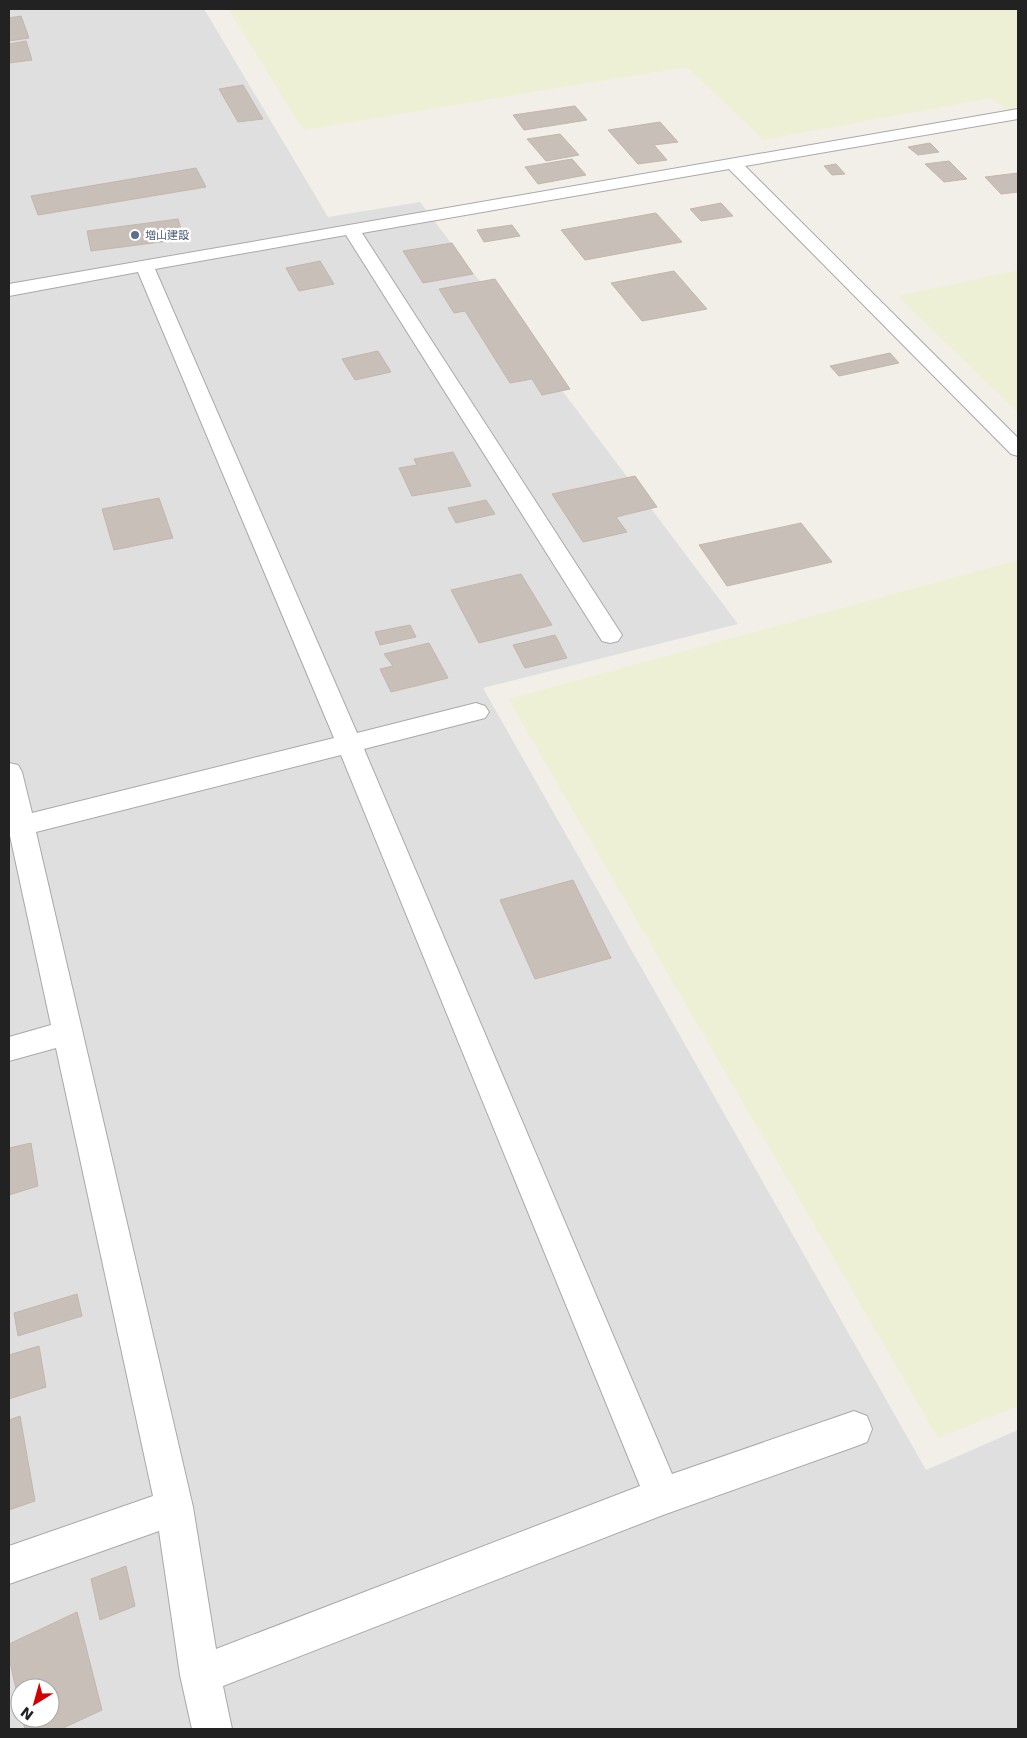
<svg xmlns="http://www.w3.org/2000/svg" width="1027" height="1738" font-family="'DejaVu Sans','Noto Sans JP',sans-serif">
	<rect width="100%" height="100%" fill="#f2efe9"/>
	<!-- residential -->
	<path fill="#e0dfdf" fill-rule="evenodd" d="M9 9H204L328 217 420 202 738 624 483 688 926 1470 1018 1430V1729H9ZM20 1688H50V1718H20Z"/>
	<!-- farmland -->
	<g fill="#eef0d5">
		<polygon points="228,9 1018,9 1018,119 991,98 763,140 687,67 303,130"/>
		<polygon points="1018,270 1018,413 898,296"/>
		<polygon points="1018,560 1018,1406 938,1438 508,699"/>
	</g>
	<!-- building -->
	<g fill="#c7bfb8" stroke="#c4b6ab">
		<polygon points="21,16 29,38 9,41 9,18"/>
		<polygon points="26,41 32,60 9,63 9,44"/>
		<polygon points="243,85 263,119 238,122 219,89"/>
		<polygon points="575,106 587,120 524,130 513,115"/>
		<polygon points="660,122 678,142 654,145 667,160 638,164 608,130"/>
		<polygon points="560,134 579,155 546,161 527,139"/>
		<polygon points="930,143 939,152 918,155 908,147"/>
		<polygon points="572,159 586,175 538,184 525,167"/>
		<polygon points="949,161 967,179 944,182 925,164"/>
		<polygon points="836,164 845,174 832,175 824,166"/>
		<polygon points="196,168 206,187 38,215 31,196"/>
		<polygon points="1018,173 1018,192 1001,194 985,177"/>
		<polygon points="721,203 733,216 701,221 690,209"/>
		<polygon points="656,213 682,242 585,260 561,230"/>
		<polygon points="178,219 184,239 91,251 87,231"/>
		<polygon points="512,225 520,236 484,242 477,230"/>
		<polygon points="452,243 473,274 423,283 403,251"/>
		<polygon points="320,261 334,284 299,291 286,268"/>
		<polygon points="674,271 707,309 642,321 611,283"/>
		<polygon points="495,279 570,389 542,395 532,379 510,383 465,311 454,313 439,289"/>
		<polygon points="378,351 391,372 355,380 342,359"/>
		<polygon points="890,353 899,363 839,376 830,366"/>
		<polygon points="453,452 471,486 412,496 399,468 417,465 414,459"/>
		<polygon points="635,476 657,507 616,517 627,532 583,542 552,494"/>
		<polygon points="159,498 173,538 114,550 102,509"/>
		<polygon points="486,500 495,514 456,523 448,508"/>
		<polygon points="801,523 832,562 727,586 699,545"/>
		<polygon points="521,574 552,625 479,643 451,590"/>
		<polygon points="410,625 416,637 380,645 375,632"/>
		<polygon points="555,635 567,658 525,668 513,645"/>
		<polygon points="429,643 448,678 391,692 380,669 393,666 384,654"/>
		<polygon points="573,880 611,958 535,979 500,900"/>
		<polygon points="31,1143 38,1186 9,1195 9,1148"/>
		<polygon points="77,1294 82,1316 18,1336 14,1313"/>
		<polygon points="39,1346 46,1387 9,1399 9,1355"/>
		<polygon points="20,1416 35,1501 9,1510 9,1420"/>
		<polygon points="126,1566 135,1606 100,1620 91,1579"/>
		<polygon points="77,1612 102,1710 61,1729 25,1729 22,1718 50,1718 50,1688 20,1688 20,1708 9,1657 9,1644"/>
	</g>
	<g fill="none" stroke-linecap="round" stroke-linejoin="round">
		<defs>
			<path id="minor" d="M1018 109V119L745 166 1018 438V456L1011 454 729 169 362 233 622 635 618 641 610 643 602 641 346 235 155 269 357 733 476 703 485 706 489 712 485 718 364 749 672 1474 854 1411 867 1416 872 1429 867 1442 854 1447 663 1515 223 1686 232 1729H192L180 1675 159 1531 9 1584V1546L153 1496 56 1048 9 1061V1037L51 1025 9 831V763L18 765 22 772 32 813 334 738 138 272 9 296V284ZM341 755 640 1486 216 1649 193 1507 36 832Z"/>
		</defs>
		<!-- minor casing -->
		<use href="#minor" stroke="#a9a9a9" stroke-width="2"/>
		<!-- minor -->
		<use href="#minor" fill="#fff" fill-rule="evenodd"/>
	</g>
	<!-- markers -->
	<circle fill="#5c6f8a" stroke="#fff" stroke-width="2" cx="135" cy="235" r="5"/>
	<g text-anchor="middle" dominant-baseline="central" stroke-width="4.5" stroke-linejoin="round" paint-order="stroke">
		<!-- far-service labels -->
		<g font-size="11" fill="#4e5e75" stroke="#fff" text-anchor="start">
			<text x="145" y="235">増山建設</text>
		</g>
	</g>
	<!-- border -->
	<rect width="1027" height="1738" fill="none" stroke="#222222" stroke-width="20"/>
	<!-- north arrow -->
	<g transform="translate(35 1703) rotate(217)"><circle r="24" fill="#ffffff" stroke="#a7a7a7"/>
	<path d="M0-4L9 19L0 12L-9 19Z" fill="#d40000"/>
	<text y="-8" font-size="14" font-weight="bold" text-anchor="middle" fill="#222222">N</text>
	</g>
</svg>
